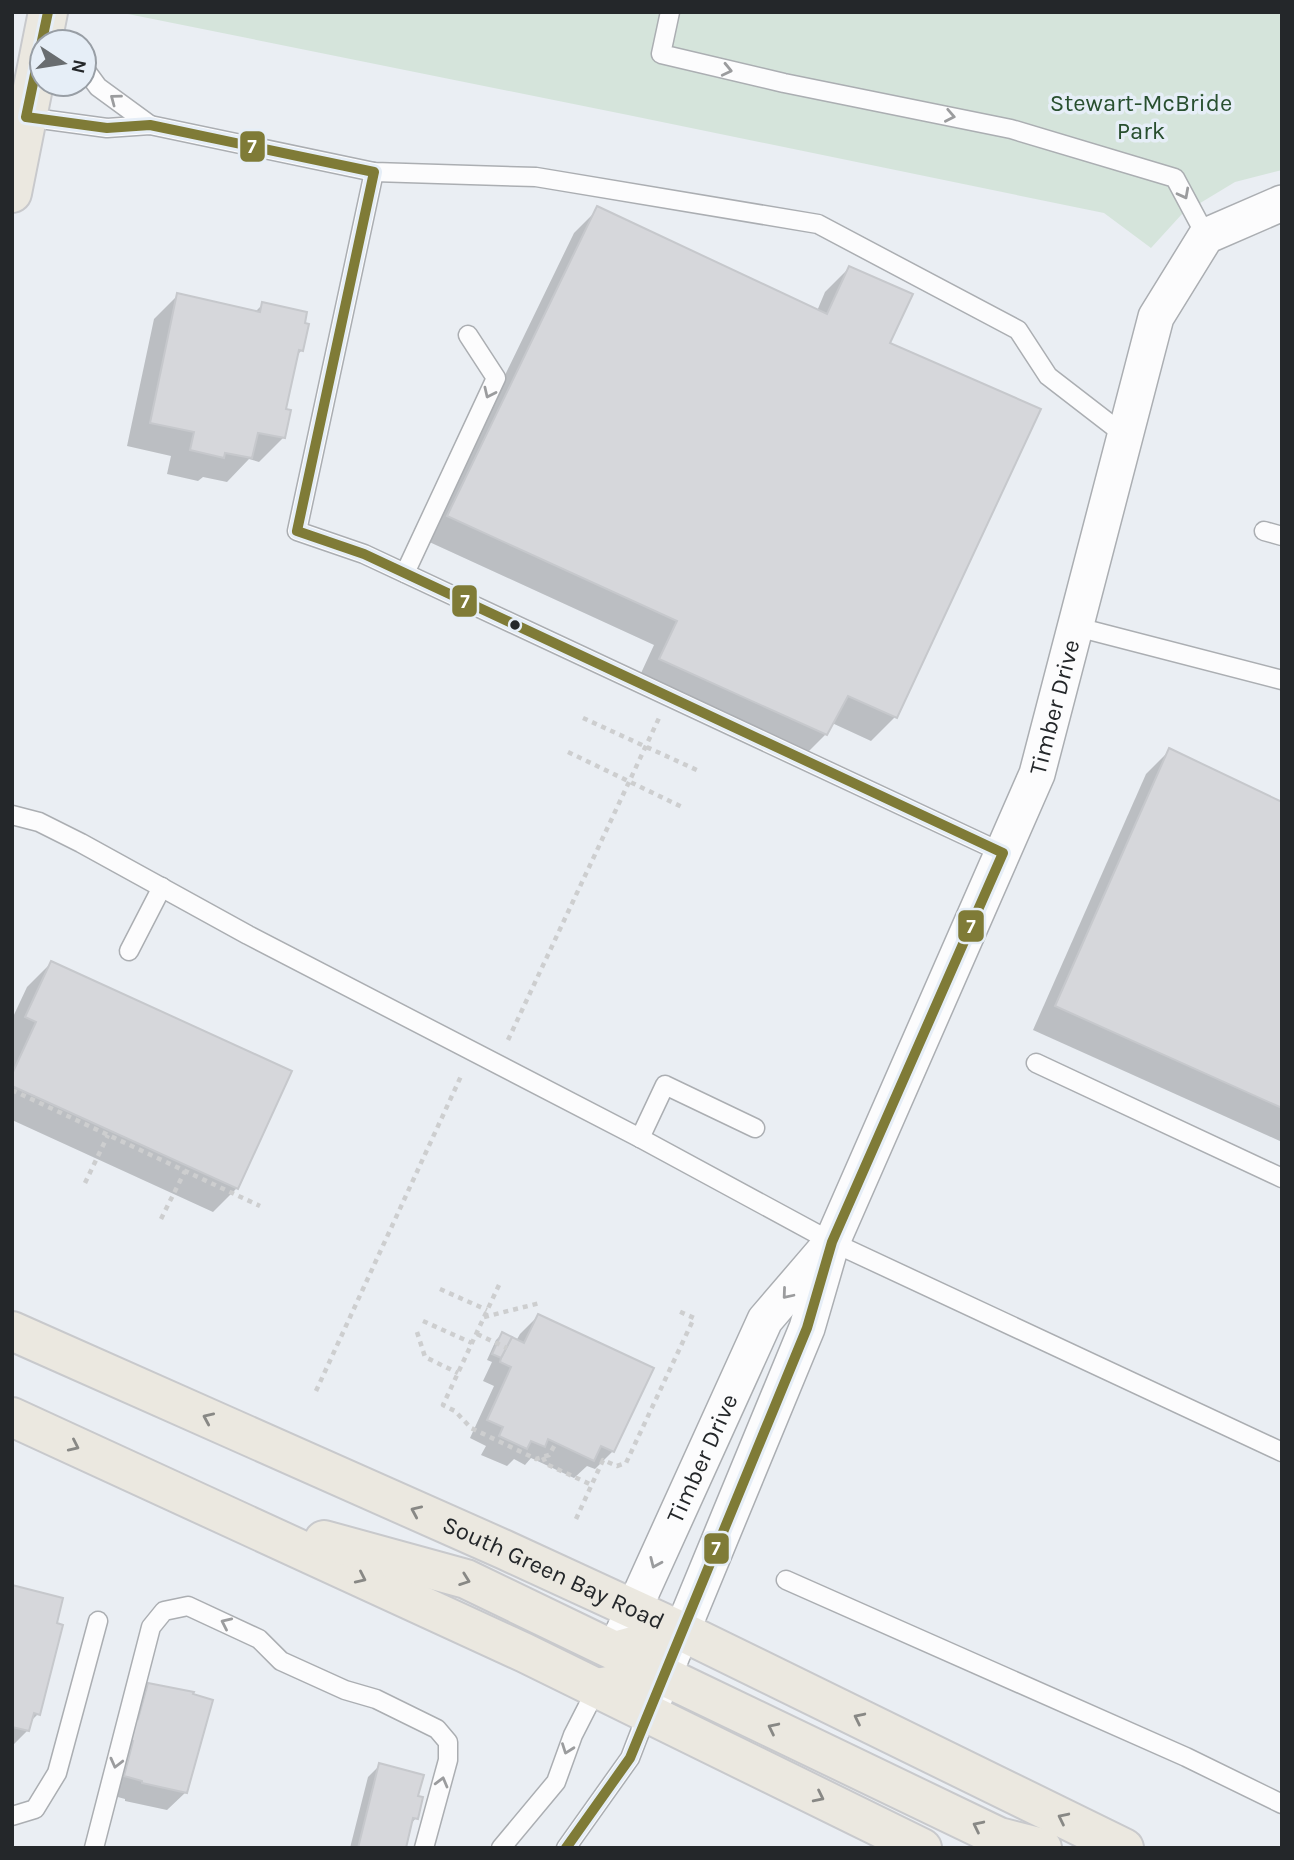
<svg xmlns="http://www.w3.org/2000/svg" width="1294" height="1860" font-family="Karla,sans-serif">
	<rect width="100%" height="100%" fill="#eaeef3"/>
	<!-- green -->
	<polygon fill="#d5e4db" points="118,12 1282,12 1282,170 1235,182 1182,214 1151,248 1104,213 628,115"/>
	<!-- shadow -->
	<g fill="#0003">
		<polygon points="598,209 817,311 825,292 849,268 888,344 1038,410 895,717 871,741 832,723 826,734 802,758 636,684 654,645 425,540 574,233"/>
		<polygon points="178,295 254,313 263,304 302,350 296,356 284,411 283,438 259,462 249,459 227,482 203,477 198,481 167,474 171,456 127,446 154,319"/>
		<polygon points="1170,750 1282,804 1282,1142 1033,1030 1146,774"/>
		<polygon points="51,963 237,1188 213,1212 12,1120 12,1019 27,987"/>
		<polygon points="538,1316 613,1451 595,1469 587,1466 574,1478 531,1458 525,1465 514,1459 507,1466 481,1455 486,1446 470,1438 494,1386 483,1381 492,1362 487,1360 496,1340 502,1334 516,1341 520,1334"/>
		<polygon points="12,1587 38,1714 30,1722 27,1731 12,1746"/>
		<polygon points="148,1685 186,1792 167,1810 125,1801 125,1799 107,1794 116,1760 108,1758 108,1752 130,1703"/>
		<polygon points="380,1765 416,1798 416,1818 410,1825 404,1848 350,1848 368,1777"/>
	</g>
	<!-- building -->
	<g fill="#d6d7db" stroke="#c6c8cc" stroke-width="2">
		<polygon points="597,206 827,314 849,266 913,294 890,343 1041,409 897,718 848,696 827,735 659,659 677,621 447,516"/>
		<polygon points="177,293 260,312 262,302 307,312 305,323 309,324 303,351 299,350 286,409 291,410 285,438 258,433 252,458 225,453 224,458 190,450 194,432 150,423"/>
		<polygon points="1169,748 1282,802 1282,1108 1055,1006"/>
		<polygon points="51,961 292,1071 238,1189 12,1086 12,1074 36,1022 25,1017"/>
		<polygon points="538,1314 654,1368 614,1452 601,1446 594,1461 548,1439 545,1447 531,1441 527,1449 499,1436 503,1427 487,1420 511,1367 500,1362 501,1358 512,1337 524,1343"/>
		<polygon points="502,1332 512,1337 501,1358 492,1354"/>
		<polygon points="12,1585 63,1598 57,1623 63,1625 40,1715 34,1713 29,1731 12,1727"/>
		<polygon points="148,1683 194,1692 193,1694 213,1700 187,1793 142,1783 142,1781 124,1776 133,1741 126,1740 132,1717 138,1719"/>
		<polygon points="379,1763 424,1775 418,1796 423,1797 418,1819 413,1818 406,1848 358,1848"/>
	</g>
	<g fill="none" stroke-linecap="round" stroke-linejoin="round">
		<defs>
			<g id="service">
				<polyline points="670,12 661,54 784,83 1011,129 1175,178 1206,236"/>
				<polyline points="84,68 98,87 150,125"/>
				<polyline points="26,117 107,128 150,125 374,172 536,177 818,224 1018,330 1048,376 1127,437"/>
				<polyline points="374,172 297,531 364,554 1003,853"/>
				<polyline points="1264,531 1282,536"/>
				<polyline points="405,573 496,378 468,335"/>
				<polyline points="1077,627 1282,680"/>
				<polyline points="12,815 39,822 81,843 248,935 640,1138 832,1242 1282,1452"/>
				<polyline points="129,951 162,887"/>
				<polyline points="1036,1063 1282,1178"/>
				<polyline points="640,1138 665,1085 755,1128"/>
				<polyline points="786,1580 1186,1757 1282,1804"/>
				<polyline points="12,1816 35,1809 57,1773 98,1621"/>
				<polyline points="94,1848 151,1627 164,1611 188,1606 259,1639 281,1661 345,1690 376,1699 437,1729 448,1742 448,1760 424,1848"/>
				<polyline points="501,1848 556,1782 573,1735 597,1688"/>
				<polyline points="566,1848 630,1758 647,1714"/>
			</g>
			<g id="minor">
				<path id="s1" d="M622 1635 765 1320 825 1250"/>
				<path id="s2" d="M653 1701 807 1328 832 1242 1037 774 1156 317 1206 236 1282 203"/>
			</g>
			<g id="primary">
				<polyline points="12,193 48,12"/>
				<path id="s3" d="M12 1331 505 1550 683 1632 1124 1848"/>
				<polyline points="12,1417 525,1653 922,1848"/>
				<polyline points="324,1540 466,1579 615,1651 683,1632"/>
				<polyline points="597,1688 664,1676 999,1837 1042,1848"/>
			</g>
		</defs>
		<!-- service casing -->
		<use href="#service" stroke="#abaeb2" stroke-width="21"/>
		<!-- minor casing -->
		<use href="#minor" stroke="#abaeb2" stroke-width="38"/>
		<!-- primary casing -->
		<use href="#primary" stroke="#c8c9cc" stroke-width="42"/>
		<!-- path -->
		<g stroke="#cdcecf" stroke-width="4.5" stroke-dasharray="5 5" stroke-linecap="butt">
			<polyline points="583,718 699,771"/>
			<polyline points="568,752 682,807"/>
			<polyline points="508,1040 659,718"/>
			<polyline points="12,1090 260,1206"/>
			<polyline points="85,1183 108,1135"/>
			<polyline points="161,1219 185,1171"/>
			<polyline points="499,1285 443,1405 455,1411 471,1428 536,1459 549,1455 556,1443"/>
			<polyline points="440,1289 487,1310"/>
			<polyline points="484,1317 540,1303"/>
			<polyline points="423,1321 472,1343"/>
			<polyline points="417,1332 425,1357 458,1373"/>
			<polyline points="477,1334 507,1348"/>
			<polyline points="316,1391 462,1074"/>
			<polyline points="543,1457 546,1464 592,1485"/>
			<polyline points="576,1519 603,1460 617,1466 626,1463 694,1318 676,1310"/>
		</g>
		<!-- service -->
		<use href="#service" stroke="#fcfcfd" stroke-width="18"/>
		<!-- minor -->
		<use href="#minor" stroke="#fcfcfd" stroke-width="35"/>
		<!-- primary -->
		<use href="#primary" stroke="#ebe8e0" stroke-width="38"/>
		<defs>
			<polyline id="bus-1" points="48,12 26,117 107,128 150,125 374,172 297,531 364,554 1003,853 832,1242 807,1328 630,1758 566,1848"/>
		</defs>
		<!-- bus-1 casing -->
		<use href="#bus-1" stroke="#e6eef7" stroke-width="16"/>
		<!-- bus-1 -->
		<use href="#bus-1" stroke="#7f7b37" stroke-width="10"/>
	</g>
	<!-- one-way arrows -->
	<defs><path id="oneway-chevron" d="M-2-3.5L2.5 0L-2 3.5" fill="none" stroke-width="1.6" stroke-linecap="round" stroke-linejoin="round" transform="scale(1.75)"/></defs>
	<g stroke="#9b9c9e">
		<use href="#oneway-chevron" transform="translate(727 70) rotate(13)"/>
		<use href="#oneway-chevron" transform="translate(115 99) rotate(-143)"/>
		<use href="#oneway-chevron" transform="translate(950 116) rotate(11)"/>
		<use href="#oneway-chevron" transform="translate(1184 194) rotate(62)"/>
		<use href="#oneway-chevron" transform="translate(489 393) rotate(115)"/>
		<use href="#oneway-chevron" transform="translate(787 1294) rotate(130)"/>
		<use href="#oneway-chevron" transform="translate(655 1563) rotate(114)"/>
		<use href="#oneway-chevron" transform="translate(226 1623) rotate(-155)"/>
		<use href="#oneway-chevron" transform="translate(567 1749) rotate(110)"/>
		<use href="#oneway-chevron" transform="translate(116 1763) rotate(104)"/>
		<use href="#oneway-chevron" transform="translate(442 1782) rotate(-75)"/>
	</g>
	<g stroke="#888885">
		<use href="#oneway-chevron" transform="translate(208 1418) rotate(-156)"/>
		<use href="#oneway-chevron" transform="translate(74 1446) rotate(25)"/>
		<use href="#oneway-chevron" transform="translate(416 1511) rotate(-156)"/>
		<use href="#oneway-chevron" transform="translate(361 1578) rotate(25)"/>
		<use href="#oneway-chevron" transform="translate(465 1580) rotate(20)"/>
		<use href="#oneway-chevron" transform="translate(859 1718) rotate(-154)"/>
		<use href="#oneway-chevron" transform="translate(773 1728) rotate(-154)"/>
		<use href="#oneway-chevron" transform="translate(819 1797) rotate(26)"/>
		<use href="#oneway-chevron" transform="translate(1063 1818) rotate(-154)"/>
		<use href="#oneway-chevron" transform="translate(978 1826) rotate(-154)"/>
	</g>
	<!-- markers -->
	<circle fill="#24272a" stroke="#e6eef7" stroke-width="2.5" cx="515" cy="625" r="6"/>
	<g text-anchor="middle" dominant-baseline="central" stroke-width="7" stroke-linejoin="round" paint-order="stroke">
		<!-- park labels -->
		<g font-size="24" fill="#284f2f" stroke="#e6eef7">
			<text x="1141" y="103">Stewart-McBride<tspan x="1141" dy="28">Park</tspan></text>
		</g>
		<!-- street labels -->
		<g font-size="24" fill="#24272a" stroke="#e6eef7">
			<text stroke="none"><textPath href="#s2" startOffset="1073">Timber Drive</textPath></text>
			<text stroke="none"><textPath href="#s1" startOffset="194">Timber Drive</textPath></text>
			<text stroke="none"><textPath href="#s3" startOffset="593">South Green Bay Road</textPath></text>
		</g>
	</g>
	<g stroke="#e6eef7" stroke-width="2.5">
		<rect x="239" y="130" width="27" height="33" rx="7" fill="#7f7b37"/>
		<rect x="451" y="584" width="27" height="34" rx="7" fill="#7f7b37"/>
		<rect x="957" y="909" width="28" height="34" rx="7" fill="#7f7b37"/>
		<rect x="703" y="1532" width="27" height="33" rx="7" fill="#7f7b37"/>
	</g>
	<g font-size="19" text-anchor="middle" font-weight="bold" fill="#fff">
		<text x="252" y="153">7</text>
		<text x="465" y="608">7</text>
		<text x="971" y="933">7</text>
		<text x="716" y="1555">7</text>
	</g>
	<!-- border -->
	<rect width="1294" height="1860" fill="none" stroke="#24272a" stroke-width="28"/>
	<!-- north arrow -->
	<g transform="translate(63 63) rotate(102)"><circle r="33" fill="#e6eef7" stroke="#989ea5" stroke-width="2"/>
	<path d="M0-5L12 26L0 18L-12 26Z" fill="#696d70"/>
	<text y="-10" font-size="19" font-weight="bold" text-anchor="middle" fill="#24272a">N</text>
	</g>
</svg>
